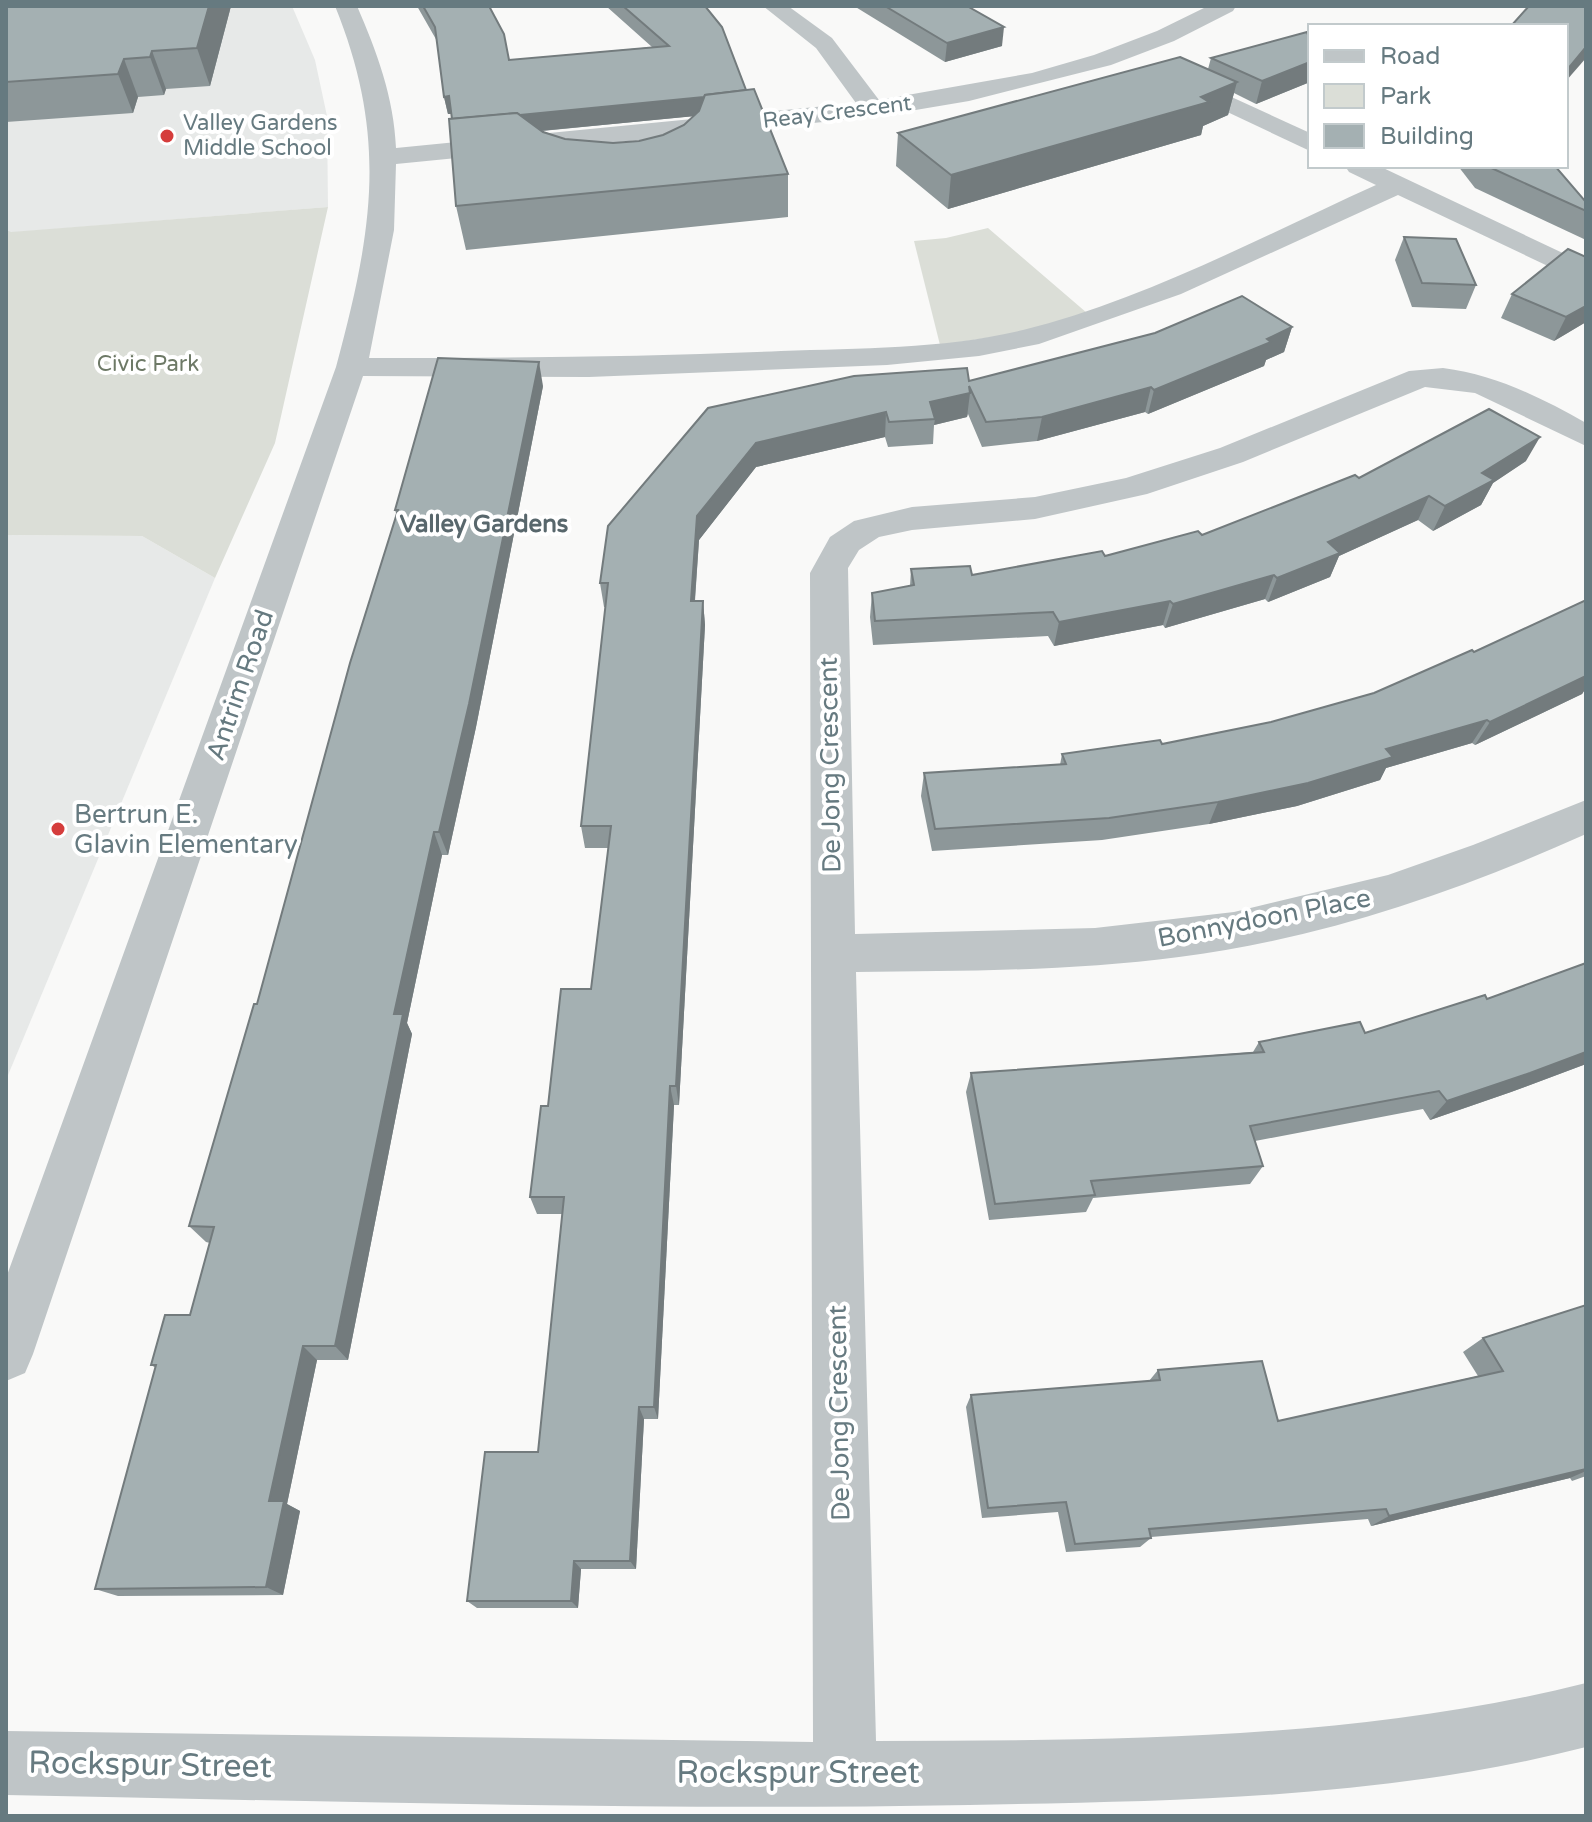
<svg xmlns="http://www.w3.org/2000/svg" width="1592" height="1822" font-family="'Varela Round',sans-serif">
	<rect width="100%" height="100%" fill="#f9f9f8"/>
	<!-- built -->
	<g fill="#e7e9e8">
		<polygon points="6,6 292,6 315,60 327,116 328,207 6,233"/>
		<polygon points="6,535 142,536 215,578 6,1080"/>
	</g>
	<!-- green -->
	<g fill="#dbded7">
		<polygon points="328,207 275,443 215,578 142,536 6,535 6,230 11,232"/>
		<polygon points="988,228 1087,313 1019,333 940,345 914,241 946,238"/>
	</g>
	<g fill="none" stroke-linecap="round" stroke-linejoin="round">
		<!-- minor -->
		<g fill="#bfc5c7" fill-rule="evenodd">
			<path d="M335 6H357C377 52 394 98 396 148L856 103 816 48 763 6H788L832 38 879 100 1032 73 1094 55 1157 31 1208 6H1236L1233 11 1174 41 1111 65 969 101 874 117 396 164 394 230 369 358C507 358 644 357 781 351 861 348 945 349 1023 330 1142 301 1265 235 1376 185L1349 172 1345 166H1379L1586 264V284L1398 195 1181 294 1039 344 979 356 887 365 589 377 363 376 33 1354 25 1373 6 1381V1278L336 367C372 233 389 139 335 6Z"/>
			<polygon points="1179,73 1310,133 1310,151 1170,85 1167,80 1170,75"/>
			<path d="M1443 368C1496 375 1540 397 1586 423V446L1475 393 1425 387 1243 462 1147 494 1035 519 912 530 879 537 859 550 848 568 855 934 1095 928 1234 912 1388 875 1473 845 1586 800V834C1457 892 1320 939 1179 957 1072 971 964 971 856 972L876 1741C1114 1740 1355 1741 1586 1683V1747C1384 1799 1177 1801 969 1805 649 1811 327 1801 6 1795V1731L813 1742 810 573 830 537 854 521 912 507 1035 497 1126 478 1220 448 1409 371Z"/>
		</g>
	</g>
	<!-- wall -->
	<g fill="#8d9799" fill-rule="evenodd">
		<polygon points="6,6 231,6 210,86 166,89 164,95 138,97 133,113 6,122"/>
		<path d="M417 6H489L509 60 652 47 606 6H705L788 174V217L466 250 456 206 451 114H448L444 97 437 41ZM694 116 684 125 663 135 639 141 613 143 565 139 542 131Z"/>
		<polygon points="854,6 967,6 1002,46 945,62"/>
		<polygon points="1211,58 1310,82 1256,104 1234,93 1228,115 1203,126 1201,135 948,209 896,166 898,133 1208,69"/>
		<polygon points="1458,166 1555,166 1586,202 1586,240 1475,188"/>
		<polygon points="1404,237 1476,285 1466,309 1412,307 1395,260"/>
		<polygon points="1586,257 1586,322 1554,341 1501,318 1512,294"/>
		<polygon points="1292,327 1284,352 1266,360 1264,366 1148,414 1145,412 1037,441 982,447 968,414 967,417 934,425 933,444 888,447 885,437 756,467 699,540 695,601 703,601 705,625 679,1105 674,1105 658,1419 644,1419 636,1569 581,1569 578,1608 477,1608 467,1601 538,1452 562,1214 537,1214 530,1197 548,1106 591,989 608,848 585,848 581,826 606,607 604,607 600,583 608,526 969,381"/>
		<polygon points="543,386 476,727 448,855 442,855 407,1023 412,1034 348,1360 317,1360 287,1504 300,1511 283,1595 118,1596 95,1589 156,1368 151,1365 190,1315 210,1243 206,1242 189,1226 257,1004 397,516 395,510"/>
		<polygon points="1526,461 1493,483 1481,505 1433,531 1418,520 1339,556 1330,577 1268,602 1265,599 1165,628 1163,625 1054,646 1048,636 873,645 870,617 872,593 910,586 911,569 972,575 1105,556 1202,535 1359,478"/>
		<polygon points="1586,600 1586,688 1582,694 1475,745 1472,743 1386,768 1380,780 1297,806 1209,824 1102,840 932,851 921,796 924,773 1060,765 1062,754 1162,744 1271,722 1374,693 1474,652"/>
		<polygon points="1586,963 1586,1064 1511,1092 1430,1120 1423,1109 1255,1141 1263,1166 1250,1184 1093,1198 1086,1212 989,1220 966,1092 971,1073 1253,1052 1259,1042 1365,1033 1487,999"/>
		<polygon points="1586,1305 1586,1476 1572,1481 1570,1478 1371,1526 1368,1519 1151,1537 1151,1538 1140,1547 1066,1552 1058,1512 982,1518 966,1407 971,1395 1149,1381 1158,1370 1278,1421 1478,1376 1463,1352 1483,1338"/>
	</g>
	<!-- shaded-wall -->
	<g fill="#737b7d">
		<polygon points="209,6 231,6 210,86 197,48"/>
		<polygon points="1004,27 1002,46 945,62 947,43"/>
		<polygon points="1586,47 1586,58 1566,81 1567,70"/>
		<polygon points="152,51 166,89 164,95 150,57"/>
		<polygon points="124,59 138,97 133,113 118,74"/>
		<polygon points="1310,62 1310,82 1256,104 1262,81"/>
		<polygon points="1237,82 1228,115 1203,126 1201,135 948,209 951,175 1201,97"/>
		<polygon points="747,93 748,111 455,139 452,122"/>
		<polygon points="449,96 453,114 448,114 444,97"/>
		<polygon points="1586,306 1586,322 1554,341 1566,317"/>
		<polygon points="1292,327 1284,352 1266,360 1264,366 1148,414 1154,390"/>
		<polygon points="539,362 543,386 476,727 448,855 439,832"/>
		<polygon points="1151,387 1145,412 1037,441 1042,417"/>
		<polygon points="970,393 967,417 934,425 935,419 930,402"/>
		<polygon points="886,412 885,437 756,467 699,540 693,625 691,601 697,516 756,443"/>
		<polygon points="1540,437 1526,461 1493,483 1481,505 1433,531 1445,506 1482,473"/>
		<polygon points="1429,496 1418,520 1339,556 1330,577 1268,602 1277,578 1328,542"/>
		<polygon points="1274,575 1265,599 1165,628 1173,604"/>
		<polygon points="703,601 705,625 679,1105 676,1086"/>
		<polygon points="1170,601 1163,625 1054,646 1059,622"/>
		<polygon points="1586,676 1586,688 1582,694 1475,745 1490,722"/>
		<polygon points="1487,720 1472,743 1386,768 1380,780 1297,806 1209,824 1218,802 1386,749"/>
		<polygon points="434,832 442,855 407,1023 412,1034 348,1360 335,1346 394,1014"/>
		<polygon points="1586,1052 1586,1064 1511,1092 1430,1120 1447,1101"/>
		<polygon points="670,1086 674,1105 658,1419 654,1407"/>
		<polygon points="303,1346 317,1360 287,1504 300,1511 283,1595 266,1587 269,1501"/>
		<polygon points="639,1407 644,1419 636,1569 630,1561"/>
		<polygon points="1586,1469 1586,1471 1570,1478 1371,1526 1389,1516"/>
		<polygon points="574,1561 581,1569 578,1608 571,1601"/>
	</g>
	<!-- building -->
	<g fill="#a4b0b2" stroke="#737b7d" stroke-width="2">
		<polygon points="6,6 209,6 197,48 152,51 150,57 124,59 118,74 6,82"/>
		<polygon points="423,6 489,6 504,34 509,60 669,46 623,6 705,6 722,27 746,90 705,95 704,97 520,115 517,113 452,119 449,96 444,97 435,27"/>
		<polygon points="885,6 967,6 1004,27 947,43"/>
		<polygon points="1529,6 1586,6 1586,47 1567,70 1566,26 1511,26"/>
		<polygon points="1307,32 1310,41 1310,62 1262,81 1211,58"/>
		<polygon points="1180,57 1237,82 1201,97 1209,102 951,175 898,133"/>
		<polygon points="754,89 788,174 456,206 449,119 517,113 543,132 565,139 613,143 639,141 663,135 684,125 699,111 705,95"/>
		<polygon points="1487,166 1555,166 1586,202 1586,211"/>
		<polygon points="1404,237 1456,239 1476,285 1422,283"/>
		<polygon points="1568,249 1586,257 1586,306 1566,317 1512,294"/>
		<polygon points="1242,296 1292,327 1267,339 1271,342 1154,390 1151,387 1042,417 986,422 969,386 970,393 930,402 935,419 889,422 886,412 756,443 697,516 691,601 703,601 676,1086 670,1086 654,1407 639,1407 630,1561 574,1561 571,1601 467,1601 485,1452 538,1452 564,1197 530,1197 541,1106 548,1106 561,989 591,989 611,826 581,826 608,583 600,583 608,526 708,408 854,376 967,368 969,381 1155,333"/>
		<polygon points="438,358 539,362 469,704 439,832 434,832 394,1014 403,1014 335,1346 303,1346 269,1501 284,1501 266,1587 95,1589 156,1365 151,1365 165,1315 190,1315 214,1227 189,1226 254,1004 257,1004 350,663 398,510 395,510"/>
		<polygon points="1489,409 1540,437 1482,473 1494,480 1445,506 1429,496 1328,542 1340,553 1277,578 1274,575 1173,604 1170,601 1059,622 1053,612 875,621 872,593 914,585 911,569 970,566 972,575 1102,551 1105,556 1198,531 1202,535 1355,475 1359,478"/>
		<polygon points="1586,600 1586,676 1490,722 1487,720 1386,749 1393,757 1308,783 1218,802 1109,818 935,829 924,773 1066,764 1062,754 1160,740 1162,744 1271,722 1374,693 1472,650 1474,652"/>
		<polygon points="1586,963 1586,1052 1530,1073 1447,1101 1439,1091 1250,1126 1263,1166 1091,1181 1095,1195 995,1204 971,1073 1264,1052 1259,1042 1360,1022 1365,1033 1485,995 1487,999"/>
		<polygon points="1586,1305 1586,1469 1389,1516 1386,1509 1149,1529 1151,1538 1075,1544 1066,1502 988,1508 971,1395 1160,1380 1158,1370 1262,1361 1278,1421 1503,1371 1483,1338"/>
	</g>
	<!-- markers -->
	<g fill="#d53d3c" stroke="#fff" stroke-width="3">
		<circle cx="167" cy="136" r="8"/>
		<circle cx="58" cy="829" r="8"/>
	</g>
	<g text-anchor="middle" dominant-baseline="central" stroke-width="8" stroke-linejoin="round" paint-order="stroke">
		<!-- far-street labels -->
		<g font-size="22" fill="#667a80" stroke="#fff">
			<text transform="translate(837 112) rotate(-7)">Reay Crescent</text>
		</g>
		<!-- far-poi labels -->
		<g font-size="22" fill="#667a80" stroke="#fff" text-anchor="start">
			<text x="183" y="123">Valley Gardens<tspan x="183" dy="25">Middle School</tspan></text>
		</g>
		<!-- far-park labels -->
		<g font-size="22" fill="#6d7966" stroke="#fff">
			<text x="148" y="364">Civic Park</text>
		</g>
		<!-- far-neighbourhood labels -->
		<g font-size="24" font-weight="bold" fill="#58676c" stroke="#fff">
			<text x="484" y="524">Valley Gardens</text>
		</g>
		<!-- street labels -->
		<g font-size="26" fill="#667a80" stroke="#fff">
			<text transform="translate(240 685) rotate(-71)">Antrim Road</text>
			<text transform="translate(830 765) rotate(-91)">De Jong Crescent</text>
			<text transform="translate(1264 918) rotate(-11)">Bonnydoon Place</text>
			<text transform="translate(839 1413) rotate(-91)">De Jong Crescent</text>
		</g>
		<!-- poi labels -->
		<g font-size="26" fill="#667a80" stroke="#fff" text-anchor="start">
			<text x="74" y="814">Bertrun E.<tspan x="74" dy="30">Glavin Elementary</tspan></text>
		</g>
		<!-- near-street labels -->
		<g font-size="32" fill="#667a80" stroke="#fff">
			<text transform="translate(150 1765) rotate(1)">Rockspur Street</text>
			<text x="798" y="1773">Rockspur Street</text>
		</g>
	</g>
	<!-- border -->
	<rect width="1592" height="1822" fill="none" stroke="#667a80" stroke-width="16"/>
	<!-- legend -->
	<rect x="1308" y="24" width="260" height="144" fill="#ffffff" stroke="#c2cacc" stroke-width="2"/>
	<rect x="1324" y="50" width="40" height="12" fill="#bfc5c7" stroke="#c2cacc" stroke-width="2"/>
	<text x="1380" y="64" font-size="24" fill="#667a80">Road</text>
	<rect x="1324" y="84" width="40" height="24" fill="#dbded7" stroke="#c2cacc" stroke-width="2"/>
	<text x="1380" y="104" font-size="24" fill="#667a80">Park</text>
	<rect x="1324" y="124" width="40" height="24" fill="#a4b0b2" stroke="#c2cacc" stroke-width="2"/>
	<text x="1380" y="144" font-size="24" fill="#667a80">Building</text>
</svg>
